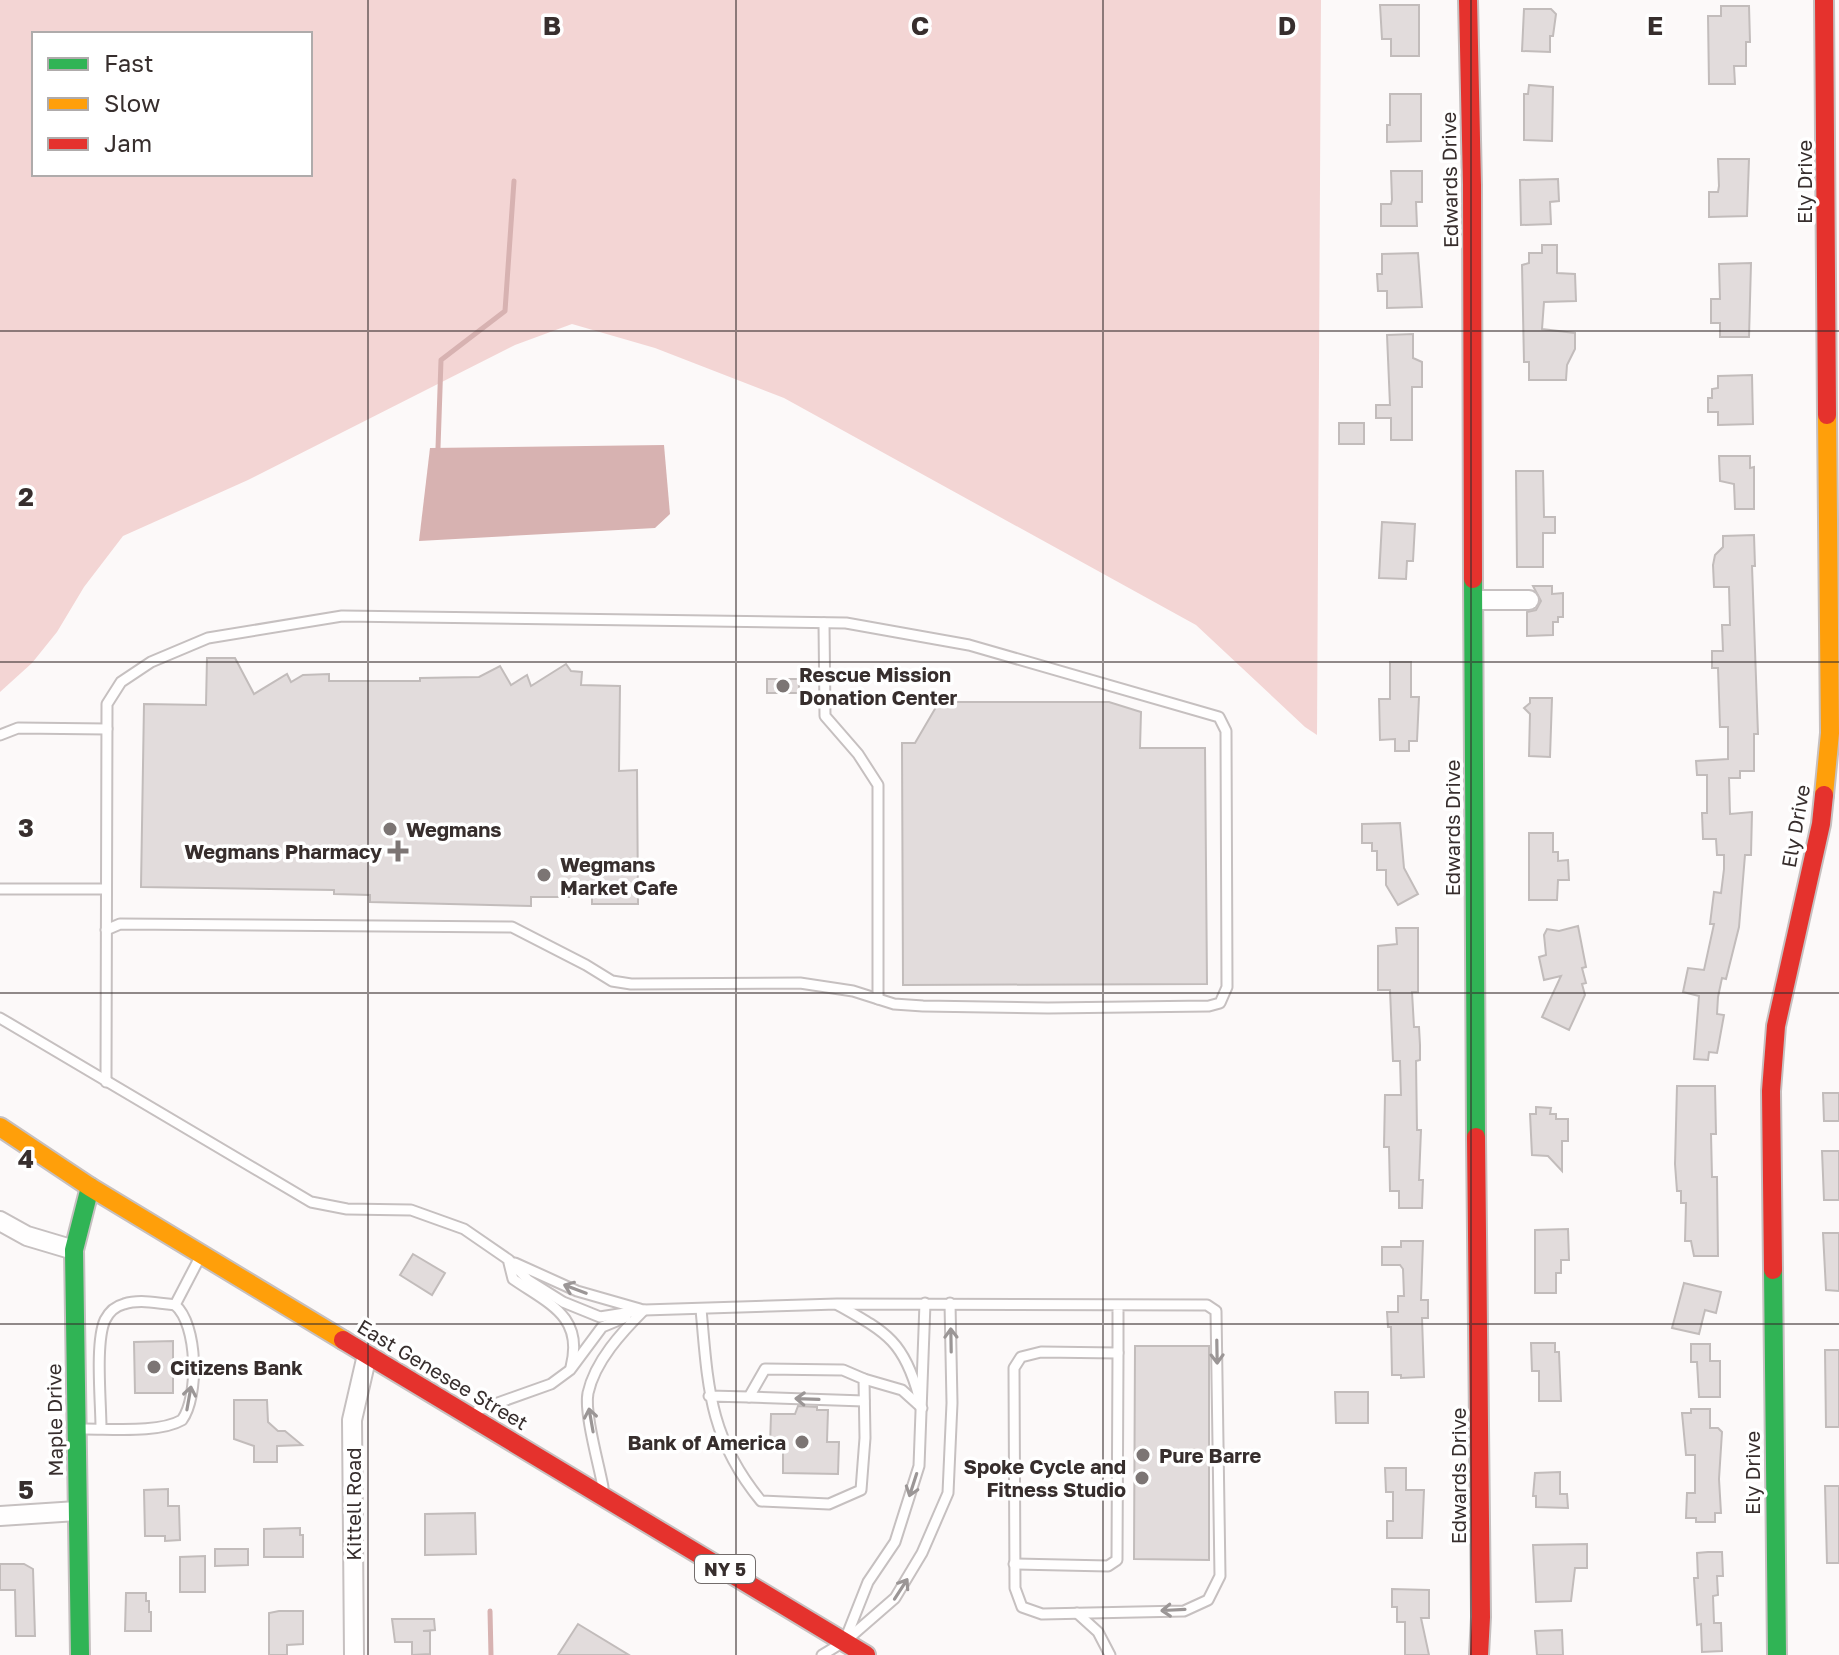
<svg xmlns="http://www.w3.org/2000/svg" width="1839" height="1655" font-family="'Golos Text',sans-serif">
	<rect width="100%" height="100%" fill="#fcf9f9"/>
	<!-- green -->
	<path fill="#f3d5d4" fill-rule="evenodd" d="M0 0H1321L1317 735 1305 727 1196 625 784 398 655 348 572 324 515 345 248 480 123 536 84 587 57 632 32 663 0 692ZM34 34H310V174H34Z"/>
	<!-- water -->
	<polygon fill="#d7b2b1" points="664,445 670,514 655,528 419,541 430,448"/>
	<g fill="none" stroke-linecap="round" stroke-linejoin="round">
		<!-- stream -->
		<g stroke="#d7b2b1" stroke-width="5">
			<polyline points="438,448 441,360 505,311 514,181"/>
			<polyline points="490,1611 491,1655"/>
		</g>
	</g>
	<!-- building -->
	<g fill="#e2dcdc" stroke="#c2bcbb" stroke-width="2">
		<polygon points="1380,5 1419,5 1419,56 1391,56 1391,39 1382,39"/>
		<polygon points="1721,6 1749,6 1750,42 1746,42 1746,66 1734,66 1735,84 1709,84 1708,16 1721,16"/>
		<polygon points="1524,9 1551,9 1556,14 1553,36 1550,36 1550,52 1522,51"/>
		<polygon points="1529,85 1553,87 1552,141 1524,140 1524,94 1528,94"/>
		<polygon points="1390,94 1421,94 1421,141 1387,142 1387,125 1390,125"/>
		<polygon points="1718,159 1749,159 1747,216 1709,217 1709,192 1718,192 1719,186"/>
		<polygon points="1391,171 1422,171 1422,202 1416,202 1417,226 1381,226 1381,204 1391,204 1392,200"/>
		<polygon points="1558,179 1559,201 1550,202 1551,224 1521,225 1520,180"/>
		<polygon points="1542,245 1557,245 1557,273 1575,274 1576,301 1544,302 1542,329 1575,333 1575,349 1567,365 1566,380 1529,380 1529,362 1524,362 1522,265 1529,263 1529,253 1542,253"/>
		<polygon points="1418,253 1422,307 1387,308 1387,291 1378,291 1377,274 1382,274 1382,254"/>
		<polygon points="1751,263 1749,337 1720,337 1720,323 1711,323 1711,299 1720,299 1719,264"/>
		<polygon points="1413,334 1413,358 1422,362 1422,387 1412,387 1412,440 1391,440 1391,418 1376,418 1376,405 1390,405 1387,335"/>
		<polygon points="1752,375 1753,424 1718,425 1718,412 1708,412 1708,398 1712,398 1712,389 1718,388 1718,376"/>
		<rect x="1339" y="423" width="25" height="21"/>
		<polygon points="1719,456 1750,456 1750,468 1754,467 1754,509 1735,509 1734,484 1720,481"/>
		<polygon points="1516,471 1543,471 1544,517 1555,517 1555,533 1543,533 1543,567 1517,567"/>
		<polygon points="1382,522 1415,524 1413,561 1407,561 1406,579 1379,578"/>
		<polygon points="1754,535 1755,566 1752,566 1758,734 1754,734 1754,771 1740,771 1740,778 1729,778 1730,814 1752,812 1751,855 1745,855 1739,927 1726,979 1722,978 1718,997 1717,1014 1724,1015 1718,1048 1717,1053 1709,1052 1708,1060 1694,1059 1699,996 1683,992 1688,968 1704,970 1714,924 1710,924 1714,892 1721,893 1724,869 1724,855 1717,855 1716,839 1703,839 1702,813 1707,813 1707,775 1697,775 1696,761 1728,759 1728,727 1720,727 1718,668 1712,668 1712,651 1723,651 1722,625 1730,625 1729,587 1714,587 1713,565 1715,555 1723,547 1723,536"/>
		<polygon points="1533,586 1552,586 1552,594 1563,593 1563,617 1558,617 1558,622 1553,622 1553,635 1527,636 1527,612 1536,610 1541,601"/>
		<polygon points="207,658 235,658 254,694 287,674 291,682 303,675 329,674 329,681 420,681 420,678 479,677 500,666 511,685 527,675 531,686 566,664 571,671 582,672 581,685 620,686 619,771 637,770 638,904 592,904 592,897 531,897 531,906 370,902 370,895 334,894 334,890 141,887 144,704 206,705"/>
		<polygon points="1390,662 1411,662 1411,697 1419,697 1417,741 1409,741 1409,751 1395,751 1395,739 1380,740 1379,699 1390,699"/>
		<rect x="767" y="679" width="32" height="14"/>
		<polygon points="1530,698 1552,698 1550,757 1529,756 1530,714 1524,708 1530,703"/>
		<polygon points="939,702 1109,702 1141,712 1140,748 1205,748 1207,984 903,985 902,743 915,743"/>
		<polygon points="1400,823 1404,868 1418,894 1398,905 1386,885 1386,870 1377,870 1377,851 1372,851 1372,843 1362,843 1362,824"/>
		<polygon points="1529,833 1553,833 1553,852 1558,852 1558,861 1568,860 1569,880 1558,880 1557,900 1529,900"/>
		<polygon points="1578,926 1586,967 1582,968 1586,983 1582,984 1585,995 1569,1030 1542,1017 1561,976 1544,980 1539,957 1546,955 1544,935 1547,929 1559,931"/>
		<polygon points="1396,928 1418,928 1418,992 1412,992 1414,1027 1419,1027 1420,1045 1420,1060 1416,1061 1417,1130 1421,1130 1419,1180 1423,1180 1422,1208 1399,1208 1399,1191 1390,1191 1389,1147 1384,1147 1385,1095 1401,1095 1400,1061 1393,1061 1390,990 1378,990 1378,946 1397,944"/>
		<polygon points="1677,1086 1715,1086 1716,1134 1711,1134 1712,1177 1717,1177 1718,1256 1694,1256 1691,1241 1685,1241 1686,1203 1681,1203 1681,1191 1677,1191 1675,1164"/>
		<polygon points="1823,1093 1839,1093 1839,1121 1824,1121"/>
		<polygon points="1536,1107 1551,1108 1550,1114 1556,1114 1556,1119 1568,1119 1568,1141 1562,1141 1562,1171 1548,1156 1532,1155 1530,1114 1536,1114"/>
		<polygon points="1822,1151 1839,1151 1839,1200 1824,1200"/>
		<polygon points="1568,1229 1569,1260 1561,1260 1561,1273 1556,1273 1556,1293 1535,1293 1535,1230"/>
		<polygon points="1823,1233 1839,1233 1839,1291 1826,1290"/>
		<polygon points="1401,1241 1423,1241 1421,1300 1428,1300 1428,1318 1422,1318 1424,1377 1401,1378 1401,1375 1392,1375 1391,1327 1388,1327 1387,1312 1398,1312 1398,1296 1404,1296 1403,1269 1400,1265 1382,1265 1382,1247 1401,1247"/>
		<polygon points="413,1254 445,1273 432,1295 400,1275"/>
		<polygon points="1684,1283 1721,1292 1716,1313 1705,1310 1699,1334 1672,1328"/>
		<polygon points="173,1341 173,1393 135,1393 134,1342"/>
		<polygon points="1531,1343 1555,1343 1555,1352 1559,1352 1561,1401 1539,1401 1539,1371 1532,1371"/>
		<polygon points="1691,1344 1710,1344 1710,1361 1720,1361 1720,1397 1699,1397 1697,1362 1691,1362"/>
		<polygon points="1135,1346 1209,1346 1209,1560 1134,1559"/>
		<polygon points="1825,1350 1839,1350 1839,1427 1826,1427"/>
		<polygon points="1335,1392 1368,1392 1368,1423 1336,1423"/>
		<polygon points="234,1400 267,1400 268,1422 278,1431 285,1431 302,1445 277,1446 277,1462 254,1462 254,1446 234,1439"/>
		<polygon points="798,1406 817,1407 817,1410 828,1410 827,1442 839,1442 838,1474 783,1473 783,1446 770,1446 771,1414 795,1414"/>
		<polygon points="1691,1409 1710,1409 1710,1428 1718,1428 1722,1432 1719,1479 1721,1513 1715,1513 1715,1522 1696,1522 1696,1518 1686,1518 1687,1493 1695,1493 1695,1455 1686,1455 1682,1413 1691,1413"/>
		<polygon points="1385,1468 1406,1468 1406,1490 1424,1490 1422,1538 1387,1538 1387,1521 1393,1521 1393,1492 1386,1492"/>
		<polygon points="1560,1472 1560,1494 1567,1494 1568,1508 1536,1507 1536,1496 1533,1496 1535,1473"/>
		<polygon points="1825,1486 1839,1486 1839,1563 1827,1563"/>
		<polygon points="168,1489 168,1506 179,1506 180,1540 165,1541 165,1536 145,1536 144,1490"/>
		<polygon points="475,1513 476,1554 425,1555 425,1514"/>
		<polygon points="300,1528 300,1535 303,1535 303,1557 264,1557 264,1529"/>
		<polygon points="1587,1544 1587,1568 1575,1568 1571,1601 1536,1602 1533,1545"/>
		<polygon points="215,1549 248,1549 248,1565 215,1566"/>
		<polygon points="1708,1552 1722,1552 1723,1576 1717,1576 1718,1595 1713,1596 1714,1623 1721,1623 1722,1651 1702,1652 1701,1624 1697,1625 1694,1578 1698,1578 1697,1553"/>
		<polygon points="205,1556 205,1592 180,1592 180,1557"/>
		<polygon points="0,1564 24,1564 33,1569 35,1636 16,1636 15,1590 0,1590"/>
		<polygon points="1392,1589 1429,1590 1429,1618 1421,1618 1429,1655 1405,1655 1405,1622 1397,1622 1397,1607 1392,1607"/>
		<polygon points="126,1593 146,1593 146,1601 149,1601 149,1612 151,1612 151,1631 125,1631"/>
		<polygon points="279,1611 303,1611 303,1644 287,1645 287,1655 269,1655 269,1613"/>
		<polygon points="392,1619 434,1619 435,1630 423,1631 430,1631 430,1654 412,1655 412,1642 395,1642"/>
		<polygon points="578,1624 629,1655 558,1655"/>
		<polygon points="1562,1630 1563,1655 1537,1655 1535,1631"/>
	</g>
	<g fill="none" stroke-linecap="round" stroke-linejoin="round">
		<defs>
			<g id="lane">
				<polyline points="824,623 825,716 858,754 878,785 878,999"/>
				<polyline points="0,735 18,728 107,729"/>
				<polyline points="0,889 105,889"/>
				<polyline points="106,930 120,924 512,927 586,965 612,981 631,984 800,983 853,991 894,1004 923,1006 1048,1008 1209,1006 1220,1003 1227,987 1226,731 1219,717 969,645 846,623 342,616 208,638 151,662 121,682 107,704 106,1082"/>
				<polyline points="0,1018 311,1202 347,1209 411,1210 464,1229 509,1260 528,1280 563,1302 600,1317 644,1310 837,1304 1207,1305 1216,1311 1220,1576 1208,1600 1184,1611 1042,1614 1022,1607 1015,1588 1014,1368 1021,1357 1041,1352 1118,1353 1118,1305"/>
				<path d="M509 1263 513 1279C549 1304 584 1316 571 1367"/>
				<polyline points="515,1263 577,1291 640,1309"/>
				<polyline points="175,1305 199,1259"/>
				<path d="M838 1305C886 1332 904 1341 919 1397"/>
				<path d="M701 1309C708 1387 709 1438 761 1501L829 1504 861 1490 865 1438 864 1379 843 1370 765 1369 749 1397 709 1396"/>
				<polyline points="864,1379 902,1390 922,1408"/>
				<polyline points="749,1397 864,1401"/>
				<polyline points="478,1410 551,1384 570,1370 602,1327 626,1317"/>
				<path d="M78 1429C106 1428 158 1434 182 1420 199 1397 198 1324 175 1305 159 1303 139 1299 124 1304 116 1306 109 1312 105 1320 95 1342 101 1402 101 1428"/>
				<path d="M603 1487C599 1465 584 1413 588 1393 595 1361 622 1332 644 1310"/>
				<polyline points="1014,1564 1108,1566 1117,1560 1118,1353"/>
				<polyline points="1077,1613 1098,1632 1110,1655"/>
				<polyline points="847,1635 868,1582 895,1542 919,1466 925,1303"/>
				<polyline points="849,1638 895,1598 922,1553 948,1493 952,1403 950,1303"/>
				<polyline points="822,1655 837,1646"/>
			</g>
			<g id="street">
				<polyline points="1474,600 1529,600"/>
				<polyline points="0,1221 27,1236 74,1250"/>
				<polyline points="0,1516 77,1511"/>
				<polyline points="354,1655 352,1420 367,1355"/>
			</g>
			<g id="fast">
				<polyline points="1473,579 1476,1137"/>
				<polyline points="1773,1270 1777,1655"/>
				<polyline points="80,1655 74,1250 90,1187"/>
			</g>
			<g id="slow">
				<polyline points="1824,795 1830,733 1827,415"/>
				<polyline points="0,1127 90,1187 343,1340"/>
			</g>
			<g id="jam">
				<polyline points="1468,0 1472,185 1473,579"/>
				<polyline points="1824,0 1827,415"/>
				<polyline points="1476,1137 1481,1617 1479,1655"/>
				<polyline points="1773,1270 1771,1091 1776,1026 1821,824 1824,795"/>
				<polyline points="343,1340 866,1655"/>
			</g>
		</defs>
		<!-- lane casing -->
		<use href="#lane" stroke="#c6c0c0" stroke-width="13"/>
		<!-- street casing -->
		<use href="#street" stroke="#c6c0c0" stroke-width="22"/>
		<!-- fast casing -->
		<use href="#fast" stroke="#c6c0c0" stroke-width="22"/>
		<!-- slow casing -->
		<use href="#slow" stroke="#c6c0c0" stroke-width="22"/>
		<!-- jam casing -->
		<use href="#jam" stroke="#c6c0c0" stroke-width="22"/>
		<!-- lane -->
		<use href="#lane" stroke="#fffefe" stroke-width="9"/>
		<!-- street -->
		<use href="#street" stroke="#fffefe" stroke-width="18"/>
		<!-- fast -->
		<use href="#fast" stroke="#30b455" stroke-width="18"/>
		<!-- slow -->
		<use href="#slow" stroke="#ff9f0a" stroke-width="18"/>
		<!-- jam -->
		<use href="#jam" stroke="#e5322d" stroke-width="18"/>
	</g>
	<!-- one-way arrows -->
	<defs><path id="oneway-shaft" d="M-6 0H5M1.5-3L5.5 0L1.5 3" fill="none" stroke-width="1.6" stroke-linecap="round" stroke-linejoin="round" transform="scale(2)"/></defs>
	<g stroke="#9b9696">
		<use href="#oneway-shaft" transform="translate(575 1289) rotate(-159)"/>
		<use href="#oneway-shaft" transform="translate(951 1340) rotate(-91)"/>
		<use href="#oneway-shaft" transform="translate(1217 1352) rotate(89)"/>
		<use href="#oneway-shaft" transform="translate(189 1398) rotate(-80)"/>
		<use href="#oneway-shaft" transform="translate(807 1399) rotate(-178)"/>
		<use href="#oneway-shaft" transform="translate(591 1420) rotate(-100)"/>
		<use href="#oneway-shaft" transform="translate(913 1485) rotate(108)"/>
		<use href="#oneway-shaft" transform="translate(901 1589) rotate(-57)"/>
		<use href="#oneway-shaft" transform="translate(1173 1610) rotate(177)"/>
	</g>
	<!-- grid -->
	<path fill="none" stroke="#372e2d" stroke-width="2" stroke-opacity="0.55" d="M368 0V1655M736 0V1655M1103 0V1655M1471 0V1655M0 331H1839M0 662H1839M0 993H1839M0 1324H1839"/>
	<!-- markers -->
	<g fill="#7c7574" stroke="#fff" stroke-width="3">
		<circle cx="783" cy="686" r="8"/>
		<circle cx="390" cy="829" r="8"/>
		<path d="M394 839h8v8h8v8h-8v8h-8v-8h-8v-8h8z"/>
		<circle cx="544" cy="875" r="8"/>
		<circle cx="154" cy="1367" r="8"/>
		<circle cx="802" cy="1442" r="8"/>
		<circle cx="1143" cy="1455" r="8"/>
		<circle cx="1142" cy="1478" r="8"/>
	</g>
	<g text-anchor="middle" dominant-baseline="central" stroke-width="7" stroke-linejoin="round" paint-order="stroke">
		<!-- shield labels -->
		<rect fill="#fff" stroke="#736d6c" stroke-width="2" x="695" y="1555" width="60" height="28" rx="6"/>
		<g font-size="18" font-weight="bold" fill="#372e2d">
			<text x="725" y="1569">NY 5</text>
		</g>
		<!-- street labels -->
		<g font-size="20" fill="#372e2d" stroke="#fff">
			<text transform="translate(1449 180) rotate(-91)">Edwards Drive</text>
			<text transform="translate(1804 182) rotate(-90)">Ely Drive</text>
			<text transform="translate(1795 826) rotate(-80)">Ely Drive</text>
			<text transform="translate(1452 828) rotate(-90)">Edwards Drive</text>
			<text transform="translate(443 1374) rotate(31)">East Genesee Street</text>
			<text transform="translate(54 1420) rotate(-91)">Maple Drive</text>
			<text transform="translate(1752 1473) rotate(-90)">Ely Drive</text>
			<text transform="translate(1458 1476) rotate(-90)">Edwards Drive</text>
			<text transform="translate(353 1504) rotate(-90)">Kittell Road</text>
		</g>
		<!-- poi labels -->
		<g font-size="20" font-weight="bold" fill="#372e2d" stroke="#fff" text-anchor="start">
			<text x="799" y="674">Rescue Mission<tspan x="799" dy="23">Donation Center</tspan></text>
			<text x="406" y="829">Wegmans</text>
			<text x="382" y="851" text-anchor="end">Wegmans Pharmacy</text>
			<text x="560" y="864">Wegmans<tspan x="560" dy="23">Market Cafe</tspan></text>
			<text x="170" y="1367">Citizens Bank</text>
			<text x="786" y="1442" text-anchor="end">Bank of America</text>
			<text x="1159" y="1455">Pure Barre</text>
			<text x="1126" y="1466" text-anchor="end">Spoke Cycle and<tspan x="1126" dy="23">Fitness Studio</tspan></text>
		</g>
	</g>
	<g font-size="26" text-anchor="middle" font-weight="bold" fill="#372e2d" stroke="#fff" stroke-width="7" stroke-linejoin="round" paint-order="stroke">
		<text x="552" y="35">B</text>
		<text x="920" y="35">C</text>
		<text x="1287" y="35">D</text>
		<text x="1655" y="35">E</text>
		<text x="26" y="506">2</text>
		<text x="26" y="837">3</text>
		<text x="26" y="1168">4</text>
		<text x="26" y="1499">5</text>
	</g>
	<!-- legend -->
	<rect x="32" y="32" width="280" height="144" fill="#ffffff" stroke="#afabab" stroke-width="2"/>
	<rect x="48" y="58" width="40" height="12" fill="#30b455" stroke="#afabab" stroke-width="2"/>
	<text x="104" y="72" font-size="24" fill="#372e2d">Fast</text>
	<rect x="48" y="98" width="40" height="12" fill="#ff9f0a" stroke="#afabab" stroke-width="2"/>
	<text x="104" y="112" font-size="24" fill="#372e2d">Slow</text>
	<rect x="48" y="138" width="40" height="12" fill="#e5322d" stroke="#afabab" stroke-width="2"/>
	<text x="104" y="152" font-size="24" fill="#372e2d">Jam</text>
</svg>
